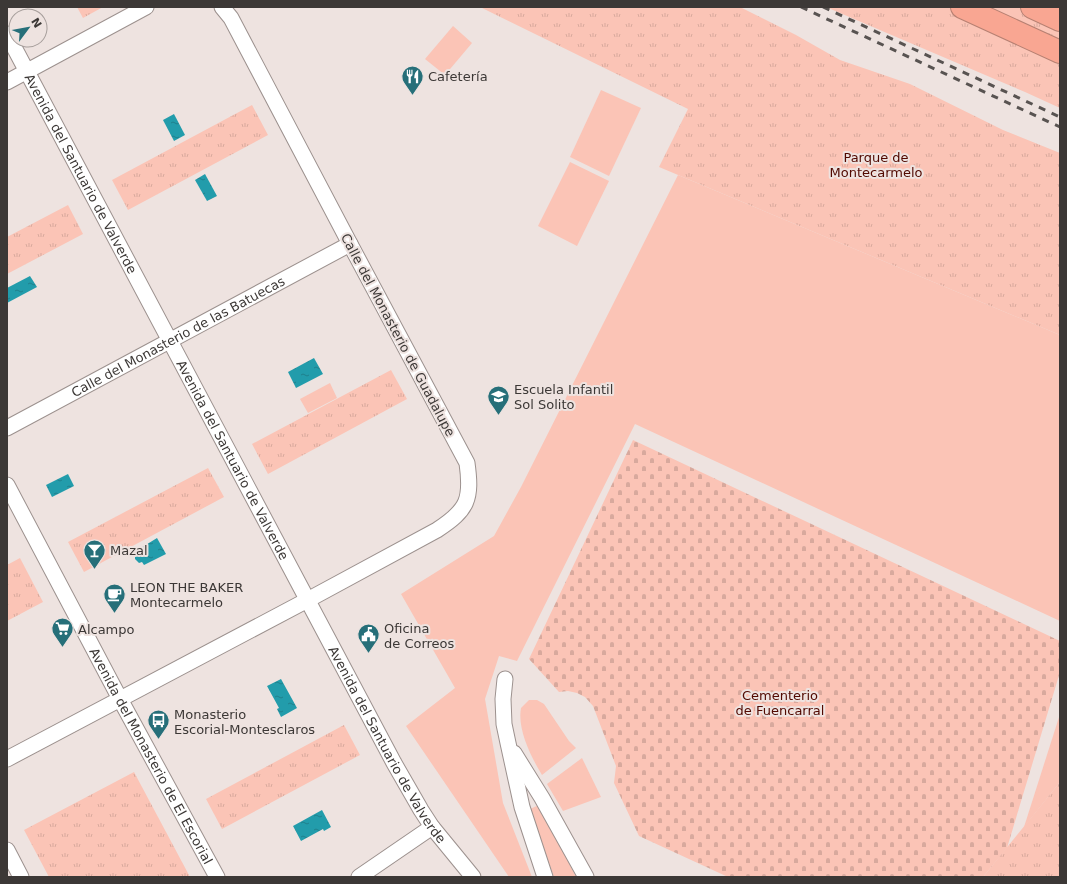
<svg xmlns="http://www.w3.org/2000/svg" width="1067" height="884" font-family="'DejaVu Sans',sans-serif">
	<defs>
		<pattern id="cemetery-stones" width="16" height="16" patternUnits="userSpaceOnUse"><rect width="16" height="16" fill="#fbc4b6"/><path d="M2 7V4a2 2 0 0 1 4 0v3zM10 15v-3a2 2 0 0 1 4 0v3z" fill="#d8a99d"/></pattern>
		<pattern id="park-tufts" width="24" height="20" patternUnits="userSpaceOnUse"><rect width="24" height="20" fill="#fbc4b6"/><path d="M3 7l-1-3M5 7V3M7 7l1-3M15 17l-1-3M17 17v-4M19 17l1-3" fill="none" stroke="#d8a99d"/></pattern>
		<pattern id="water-ripples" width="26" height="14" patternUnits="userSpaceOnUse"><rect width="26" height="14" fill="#229cab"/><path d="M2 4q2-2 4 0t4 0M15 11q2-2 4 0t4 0" fill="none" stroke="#1f808c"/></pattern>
	</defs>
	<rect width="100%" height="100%" fill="#eee3e0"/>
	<!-- green -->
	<g fill="#fbc4b6">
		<polygon points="453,26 472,43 445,75 425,59"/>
		<polygon points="601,90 641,108 609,176 570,157"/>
		<polygon points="570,162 609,181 577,246 538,226"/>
		<polygon points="678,175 1060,335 1060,621 635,424 517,661 499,656 485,699 503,803 532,877 509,877 406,726 455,688 401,594 494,536 521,487"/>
		<polygon points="330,383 337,398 308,413 300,399"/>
		<path d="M529 700H537L544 704 569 741 576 748 542 775C531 757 517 729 521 708Z"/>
		<polygon points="1060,714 1060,782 1024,827"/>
		<polygon points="582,758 601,797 563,811 547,784"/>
		<polygon points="539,805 576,877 554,877 530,809"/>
	</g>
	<!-- cemetery -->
	<polygon fill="url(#cemetery-stones)" points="633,440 1060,641 1060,672 1007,848 983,877 728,877 639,836 614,783 616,766 593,706 585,697 577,693 568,691 559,692 529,659"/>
	<!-- park -->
	<g fill="url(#park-tufts)">
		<polygon points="77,7 103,7 83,18"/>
		<polygon points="480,7 740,7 796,35 840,60 910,84 1003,130 1060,153 1060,335 659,167 688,109"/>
		<polygon points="826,7 1060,7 1060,108 1025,92"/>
		<polygon points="252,105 268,135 128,210 112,180"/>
		<polygon points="68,205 83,234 7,274 7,237"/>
		<polygon points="391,370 407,399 268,474 252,444"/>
		<polygon points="208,468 224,497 84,572 68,542"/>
		<polygon points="20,558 43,602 7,621 7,565"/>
		<polygon points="344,725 360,755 222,829 206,799"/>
		<polygon points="134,772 190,877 49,877 24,830"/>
		<polygon points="1060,782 1060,877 983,877"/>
	</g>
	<!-- water -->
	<g fill="url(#water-ripples)">
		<polygon points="174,114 185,135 174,141 163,120"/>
		<polygon points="205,174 217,196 207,201 195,180"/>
		<polygon points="30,276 37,287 7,303 7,288"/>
		<polygon points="314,358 323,374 296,388 288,372"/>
		<polygon points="68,474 74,486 52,497 46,485"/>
		<polygon points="157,538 166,554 144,565 142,562 139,563 135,559 135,555 137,553 136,551"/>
		<polygon points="281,679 297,708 281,717 277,709 279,708 267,686"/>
		<polygon points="322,810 331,827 324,831 323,829 301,841 293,826"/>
	</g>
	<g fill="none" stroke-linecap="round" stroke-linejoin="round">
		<defs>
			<g id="minor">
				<path id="s1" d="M7 34 394 763 421 810 432 827 473 877"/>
				<polyline points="7,82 146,7"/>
				<path id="s2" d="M7 428 350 244"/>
				<path id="s3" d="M7 485 120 699 217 877"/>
				<polyline points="505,679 503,699 504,724 508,743 522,807 545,877"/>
				<polyline points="514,753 542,798 586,877"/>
				<path d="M7 759 315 596 437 530C468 510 472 499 467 463L350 244 231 18 222 7"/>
				<polyline points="7,850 21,877"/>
				<polyline points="359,877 432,827"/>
			</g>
			<g id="highway">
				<polyline points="962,7 1060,52"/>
				<polyline points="1032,7 1060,20"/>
			</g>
		</defs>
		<!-- minor casing -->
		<use href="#minor" stroke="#9c918e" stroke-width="17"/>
		<!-- highway casing -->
		<use href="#highway" stroke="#b78072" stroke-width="24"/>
		<!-- minor -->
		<use href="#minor" stroke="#fff" stroke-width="15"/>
		<!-- highway -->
		<use href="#highway" stroke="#f9a692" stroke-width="22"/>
		<!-- rail -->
		<g stroke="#585351" stroke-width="3" stroke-dasharray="7 7" stroke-linecap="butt">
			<polyline points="801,7 1060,127"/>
			<polyline points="823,7 1060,117"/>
		</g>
	</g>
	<!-- icons -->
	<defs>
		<symbol id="restaurant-pin" viewBox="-11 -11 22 30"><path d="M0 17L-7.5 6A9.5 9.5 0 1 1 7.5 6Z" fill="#266f79" stroke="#eee3e0"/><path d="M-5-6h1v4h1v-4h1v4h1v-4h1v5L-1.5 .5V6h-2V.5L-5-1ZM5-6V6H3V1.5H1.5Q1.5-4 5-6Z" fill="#fff"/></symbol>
		<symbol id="school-pin" viewBox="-11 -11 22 30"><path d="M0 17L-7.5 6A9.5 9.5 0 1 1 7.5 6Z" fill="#266f79" stroke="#eee3e0"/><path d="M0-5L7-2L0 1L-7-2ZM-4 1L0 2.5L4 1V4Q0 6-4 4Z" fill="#fff"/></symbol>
		<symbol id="bar-pin" viewBox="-11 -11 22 30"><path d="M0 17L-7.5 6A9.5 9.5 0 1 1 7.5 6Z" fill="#266f79" stroke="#eee3e0"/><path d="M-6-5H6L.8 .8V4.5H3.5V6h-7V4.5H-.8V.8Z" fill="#fff"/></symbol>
		<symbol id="cafe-pin" viewBox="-11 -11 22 30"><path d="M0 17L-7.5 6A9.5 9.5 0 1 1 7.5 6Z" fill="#266f79" stroke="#eee3e0"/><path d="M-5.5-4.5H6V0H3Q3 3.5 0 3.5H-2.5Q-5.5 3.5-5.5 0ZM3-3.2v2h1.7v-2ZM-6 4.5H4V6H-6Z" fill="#fff"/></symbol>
		<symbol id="supermarket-pin" viewBox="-11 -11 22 30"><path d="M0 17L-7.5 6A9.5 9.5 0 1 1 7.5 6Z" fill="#266f79" stroke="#eee3e0"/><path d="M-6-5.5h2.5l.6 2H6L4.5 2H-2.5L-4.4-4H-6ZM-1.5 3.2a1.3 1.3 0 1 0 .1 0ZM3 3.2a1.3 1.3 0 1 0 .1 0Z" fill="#fff"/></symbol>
		<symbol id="civic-pin" viewBox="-11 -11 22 30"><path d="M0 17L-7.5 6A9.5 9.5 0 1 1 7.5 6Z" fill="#266f79" stroke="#eee3e0"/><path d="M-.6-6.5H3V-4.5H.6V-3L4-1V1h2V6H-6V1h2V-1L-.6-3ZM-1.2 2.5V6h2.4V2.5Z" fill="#fff"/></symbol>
		<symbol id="bus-pin" viewBox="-11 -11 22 30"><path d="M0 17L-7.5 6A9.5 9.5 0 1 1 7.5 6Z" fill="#266f79" stroke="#eee3e0"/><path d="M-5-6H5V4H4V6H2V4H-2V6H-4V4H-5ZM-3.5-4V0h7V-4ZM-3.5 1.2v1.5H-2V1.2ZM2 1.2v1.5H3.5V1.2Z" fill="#fff"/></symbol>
	</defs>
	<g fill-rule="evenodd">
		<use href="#restaurant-pin" x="400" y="64" width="25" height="34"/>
		<use href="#school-pin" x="486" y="384" width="25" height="34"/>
		<use href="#bar-pin" x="82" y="538" width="25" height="34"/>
		<use href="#cafe-pin" x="102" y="582" width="25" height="34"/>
		<use href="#supermarket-pin" x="50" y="616" width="25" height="34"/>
		<use href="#civic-pin" x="356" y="622" width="25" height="34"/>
		<use href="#bus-pin" x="146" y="708" width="25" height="34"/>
	</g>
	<g text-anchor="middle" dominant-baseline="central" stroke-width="4" stroke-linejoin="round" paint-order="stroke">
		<!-- poi labels -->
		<g font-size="13" fill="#3c3836" stroke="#eee3e0" text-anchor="start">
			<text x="428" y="76">Cafetería</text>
			<text x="514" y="389">Escuela Infantil<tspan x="514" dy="15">Sol Solito</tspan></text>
			<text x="110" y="550">Mazal</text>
			<text x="130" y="587">LEON THE BAKER<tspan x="130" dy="15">Montecarmelo</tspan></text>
			<text x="384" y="628">Oficina<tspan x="384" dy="15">de Correos</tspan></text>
			<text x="78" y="629">Alcampo</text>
			<text x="174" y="714">Monasterio<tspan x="174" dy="15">Escorial-Montesclaros</tspan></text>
		</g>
		<!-- park labels -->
		<g font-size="13" fill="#510900" stroke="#eee3e0">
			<text x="876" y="157">Parque de<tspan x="876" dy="15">Montecarmelo</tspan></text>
			<text x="780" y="695">Cementerio<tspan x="780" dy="15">de Fuencarral</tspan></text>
		</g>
		<!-- street labels -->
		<g font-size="13" fill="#3c3836" stroke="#eee3e0">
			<text stroke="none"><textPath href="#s1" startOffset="158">Avenida del Santuario de Valverde</textPath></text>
			<text transform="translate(398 335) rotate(62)">Calle del Monasterio de Guadalupe</text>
			<text stroke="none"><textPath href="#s2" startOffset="194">Calle del Monasterio de las Batuecas</textPath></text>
			<text stroke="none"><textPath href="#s1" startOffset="482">Avenida del Santuario de Valverde</textPath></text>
			<text stroke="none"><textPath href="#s1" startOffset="806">Avenida del Santuario de Valverde</textPath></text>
			<text stroke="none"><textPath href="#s3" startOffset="307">Avenida del Monasterio de El Escorial</textPath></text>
		</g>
	</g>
	<!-- border -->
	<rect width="1067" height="884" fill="none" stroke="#3c3836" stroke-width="16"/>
	<!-- north arrow -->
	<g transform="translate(28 28) rotate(58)"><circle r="19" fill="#eee3e0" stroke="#a79f9c"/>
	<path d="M0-3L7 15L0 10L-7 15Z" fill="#266f79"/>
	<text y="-6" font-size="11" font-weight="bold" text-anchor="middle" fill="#3c3836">N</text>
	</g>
</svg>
